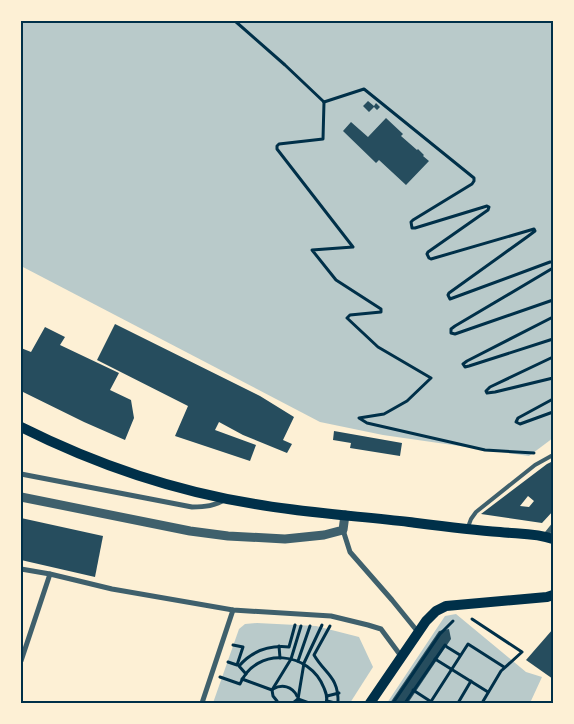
<svg xmlns="http://www.w3.org/2000/svg" width="574" height="724" font-family="'Work Sans',sans-serif">
	<rect width="100%" height="100%" fill="#fdf0d5"/>
	<!-- green -->
	<g fill="#b9caca">
		<polygon points="21,21 553,21 553,438 529,456 383,435 320,422 21,266"/>
		<polygon points="456,614 526,672 542,677 530,703 387,703 445,616"/>
		<polygon points="257,623 316,626 359,637 373,667 350,703 213,703 239,629 245,624"/>
	</g>
	<!-- building -->
	<g fill="#264d5e" fill-rule="evenodd">
		<polygon points="368,101 374,106 376,103 380,107 377,110 374,107 369,112 363,106"/>
		<polygon points="386,118 403,134 401,136 417,150 418,149 424,155 423,156 429,161 406,185 379,160 376,163 343,131 351,122 368,137"/>
		<polygon points="115,324 260,396 294,417 283,440 292,444 287,453 243,435 219,422 215,430 256,445 250,461 175,436 188,406 97,360"/>
		<polygon points="45,327 65,337 60,345 119,373 110,390 131,400 134,418 125,440 84,422 21,391 21,348 31,352"/>
		<polygon points="334,431 402,443 400,456 350,448 351,443 333,440"/>
		<path d="M553 461V511L542 523 481 514 547 464ZM528 496 534 501 529 507 520 506Z"/>
		<polygon points="21,518 103,536 95,577 21,560"/>
		<polygon points="449,629 451,639 408,703 390,703 439,631"/>
		<polygon points="553,629 553,679 526,660"/>
	</g>
	<g fill="none" stroke-linecap="round" stroke-linejoin="round">
		<!-- path -->
		<g stroke="#003049" stroke-width="3">
			<polyline points="235,21 285,65 324,102"/>
			<polyline points="324,102 323,139 279,144 277,146 277,149 353,247 312,250 336,280 381,309 381,312 350,315 347,318 378,347 431,378 407,401 384,414 359,418 367,423 485,450 534,453"/>
			<polyline points="324,102 364,89 474,178 474,181 472,184 413,220 411,222 412,228 415,228 487,206 489,207 488,210 428,252 427,254 429,258 431,259 534,229 535,231 527,237 449,293 448,295 450,299 550,262 553,262"/>
			<polyline points="553,268 455,326 451,329 451,333 455,334 553,300"/>
			<polyline points="553,317 467,361 463,364 465,367 469,366 553,339"/>
			<polyline points="553,357 490,387 486,391 487,393 495,392 553,378"/>
			<polyline points="553,399 518,418 516,422 520,424 553,412"/>
			<polyline points="472,619 522,652 501,671 482,703"/>
			<path d="M330 626 314 655C325 674 339 677 338 703"/>
			<polyline points="279,646 280,658"/>
			<polyline points="447,647 460,655"/>
			<polyline points="435,659 488,692"/>
			<polyline points="298,661 310,626"/>
			<polyline points="228,662 237,665 243,647 233,645"/>
			<path d="M246 674 239 666C252 651 269 645 289 647L295 625"/>
			<path d="M220 677 240 684C256 646 310 651 324 688 326 693 328 697 326 703"/>
			<polyline points="242,679 272,690 273,696 277,701"/>
			<path d="M273 689C282 684 292 686 297 696"/>
			<polyline points="272,690 291,659 301,626"/>
			<polyline points="413,690 433,703"/>
			<polyline points="327,696 339,693"/>
			<polyline points="298,699 304,663 322,625"/>
			<polyline points="327,701 335,703"/>
			<polyline points="293,703 298,699 309,703"/>
			<polyline points="393,703 440,634 453,621"/>
			<polyline points="405,703 445,645 446,646"/>
			<polyline points="430,703 468,644 504,667"/>
			<polyline points="458,703 471,681"/>
		</g>
		<!-- service -->
		<polyline stroke="#3f606c" stroke-width="4" points="468,527 471,519 476,512 535,465 553,455"/>
		<!-- minor -->
		<g stroke="#3f606c" stroke-width="5">
			<path d="M21 474 192 507C205 507 215 506 226 499"/>
			<polyline points="343,530 350,552 392,600 418,632"/>
			<polyline points="545,536 553,526"/>
			<polyline points="21,569 50,574 112,589 233,610 331,616 368,625 381,629 401,656"/>
			<polyline points="21,661 50,574"/>
			<polyline points="202,703 233,610"/>
		</g>
		<!-- tertiary -->
		<polyline stroke="#3f606c" stroke-width="9" points="21,497 190,531 228,536 285,539 324,535 343,530 345,515"/>
		<!-- secondary -->
		<g stroke="#003049" stroke-width="10">
			<path d="M21 427C95 464 174 491 255 504 306 513 358 516 409 522 440 526 470 530 500 532 517 534 536 533 553 539"/>
			<polyline points="370,703 426,621 436,611 446,606 547,597 553,595"/>
		</g>
	</g>
	<!-- border -->
	<rect width="574" height="724" fill="none" stroke="#fdf0d5" stroke-width="45"/>
	<rect x="22" y="22" width="530" height="680" fill="none" stroke="#003049" stroke-width="2"/>
</svg>
